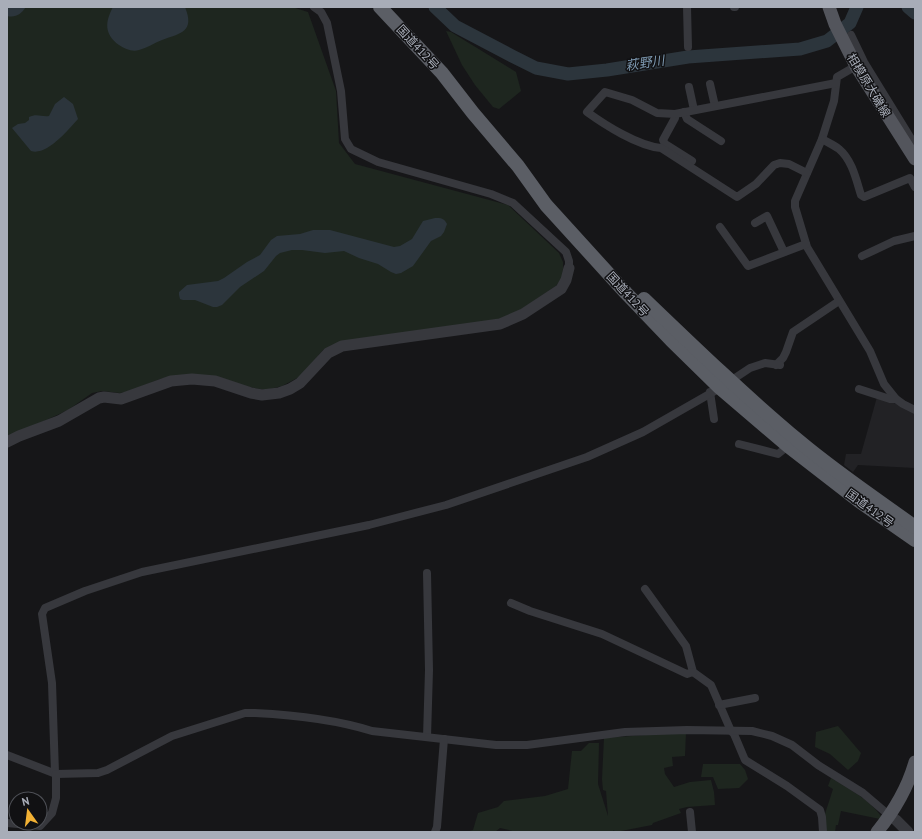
<svg xmlns="http://www.w3.org/2000/svg" width="922" height="839" font-family="'PT Sans','Noto Sans JP',sans-serif">
	<rect width="100%" height="100%" fill="#161618"/>
	<!-- built -->
	<polygon fill="#222225" points="877,397 897,404 915,413 915,468 858,465 853,472 844,465 846,454 861,454"/>
	<!-- green -->
	<g fill="#1e261f">
		<polygon points="7,7 292,7 308,12 336,91 339,143 355,164 508,205 559,253 563,262 563,269 562,278 556,286 517,312 491,322 343,341 332,345 323,350 301,376 282,386 266,390 180,375 160,379 127,392 120,393 102,391 92,393 68,410 7,438"/>
		<polygon points="446,31 451,32 516,72 521,91 499,109 493,107 475,85 462,65"/>
		<polygon points="838,726 861,753 858,761 848,770 830,754 815,747 816,732"/>
		<polygon points="686,732 685,756 672,757 673,766 664,768 665,774 674,787 690,782 711,780 714,792 715,805 687,807 679,809 681,813 653,823 652,825 616,832 613,830 614,832 517,832 500,828 495,832 465,832 473,830 478,813 498,807 504,801 545,796 568,789 572,751 581,751 589,743 599,743 598,784 608,816 606,791 603,790 602,779 604,738"/>
		<polygon points="703,764 740,764 745,770 748,779 739,788 718,789 713,777 701,777"/>
		<path d="M831 778C849 789 869 799 881 816L880 819 841 811 838 825H836L835 832H825L824 817 833 789 828 786Z"/>
	</g>
	<!-- water -->
	<g fill="#2c353c">
		<path d="M7 7H26C21 14 16 18 7 16Z"/>
		<path d="M113 7H185C195 32 181 33 162 40 154 43 147 48 139 50 132 52 125 49 119 45 104 34 105 22 113 7Z"/>
		<path d="M64 97 73 104 78 119C68 130 47 156 31 151L12 128 18 124 25 123 29 120V117C37 113 41 117 49 116L55 104Z"/>
		<path d="M435 218C441 218 444 218 447 224L444 232 441 236 431 241 413 266 401 273 396 274 391 272 378 264 359 258 344 251 325 253 302 250H292L280 253 276 256 264 271 240 287 222 305 217 307H213L195 300H183L180 299 179 295V292L187 285 218 281 224 278 247 262 260 255 271 240 277 236 300 234 313 230H330L394 247 400 246 412 239 423 221Z"/>
	</g>
	<g fill="none" stroke-linecap="round" stroke-linejoin="round">
		<!-- river -->
		<g stroke="#2c353c" stroke-width="13">
			<polyline points="435,7 455,26 512,56 536,68 568,74 607,70 688,57 800,49 827,41 850,23 857,7"/>
			<polyline points="908,7 915,13"/>
		</g>
		<!-- minor -->
		<g stroke="#37383d" stroke-width="8">
			<polyline points="314,7 321,12 327,23 341,91 345,139 351,149 378,162 491,194 513,203 566,252 569,261 569,268"/>
			<polyline points="687,7 688,47"/>
			<polyline points="734,7 735,7"/>
			<polyline points="851,35 864,62 915,145"/>
			<polyline points="856,66 837,77 834,101 822,139 795,201 795,207 807,247 870,351 884,384 896,399"/>
			<polyline points="710,84 715,106"/>
			<polyline points="689,87 694,110"/>
			<polyline points="684,112 687,119 721,141"/>
			<polyline points="675,114 675,118 663,140 665,144 692,161"/>
			<path d="M822 139C827 142 834 145 839 149 852 160 856 179 861 195L864 197 910 178 915 187"/>
			<path d="M807 173 789 164 780 163 774 165 756 184 737 197 661 148C638 146 605 125 587 112L605 92 632 100 657 113 675 114 836 83"/>
			<polyline points="755,223 767,216 784,252"/>
			<polyline points="720,227 748,266 806,244"/>
			<polyline points="862,256 894,241 915,236"/>
			<polyline points="776,365 783,358 786,352 793,332 839,301"/>
			<polyline points="859,389 890,399 896,399 903,404 915,410"/>
			<polyline points="710,392 714,419"/>
			<polyline points="739,444 778,454 788,446"/>
			<polyline points="427,573 429,670 427,737"/>
			<polyline points="645,589 686,646 693,672 711,685 731,731 734,734 745,760 787,786 820,810 822,817 823,832"/>
			<polyline points="511,603 530,611 602,634 687,674 693,672"/>
			<polyline points="719,705 755,698"/>
			<path d="M7 755 56 774 98 773 107 770 172 736 245 713H255C294 715 334 719 372 731L496 745H527L625 732 687 730 752 731 772 736 792 745 818 765 863 793 890 816"/>
			<polyline points="55,773 52,683 42,614 45,608 85,591 142,572 369,525 446,505 587,457 643,432 720,388 750,368 765,363 780,365"/>
			<polyline points="690,812 692,832"/>
			<polyline points="7,823 40,826 52,813 56,798 56,774"/>
			<polyline points="435,832 437,827 444,739"/>
		</g>
		<!-- tertiary -->
		<g stroke="#37383d" stroke-width="11">
			<polyline points="7,442 19,436 59,421 99,398 104,397 121,399 171,381 192,379 215,381 251,393 262,395 279,393 290,389 300,383 328,353 342,346 500,324 523,314 561,289 566,280 569,268"/>
			<polyline points="890,816 896,820 908,832"/>
		</g>
		<!-- primary -->
		<g stroke="#53555c" stroke-width="13">
			<polyline points="829,7 835,24 856,66 915,159"/>
			<path d="M877 832C894 811 908 787 915 762"/>
		</g>
		<!-- trunk -->
		<g stroke="#5b5e65" stroke-width="14">
			<polyline points="380,7 442,73 473,113 518,166 546,205 626,293 671,340 720,388 788,446 859,501 915,540"/>
			<path d="M644 299C695 348 746 397 800 442 837 473 876 499 915 527"/>
		</g>
	</g>
	<g text-anchor="middle" dominant-baseline="central" stroke-width="3" stroke-linejoin="round" paint-order="stroke">
		<!-- street labels -->
		<g font-size="12" fill="#a8adb8" stroke="#111113">
			<text transform="translate(418 47) rotate(47)">国道412号</text>
			<text transform="translate(869 85) rotate(59)">相模原大磯線</text>
			<text transform="translate(628 294) rotate(47)">国道412号</text>
			<text transform="translate(870 508) rotate(36)">国道412号</text>
		</g>
		<!-- water labels -->
		<g font-size="13" font-style="italic" fill="#7f9bb3" stroke="#111113">
			<text transform="translate(645 63) rotate(-8)">萩野川</text>
		</g>
	</g>
	<!-- border -->
	<rect width="922" height="839" fill="none" stroke="#a8adb8" stroke-width="16"/>
	<!-- north arrow -->
	<g transform="translate(28 811) rotate(346)"><circle r="19" fill="#111113" stroke="#4d4f55"/>
	<path d="M0-3L7 15L0 10L-7 15Z" fill="#f2b134"/>
	<text y="-6" font-size="11" font-weight="bold" text-anchor="middle" fill="#a8adb8">N</text>
	</g>
</svg>
